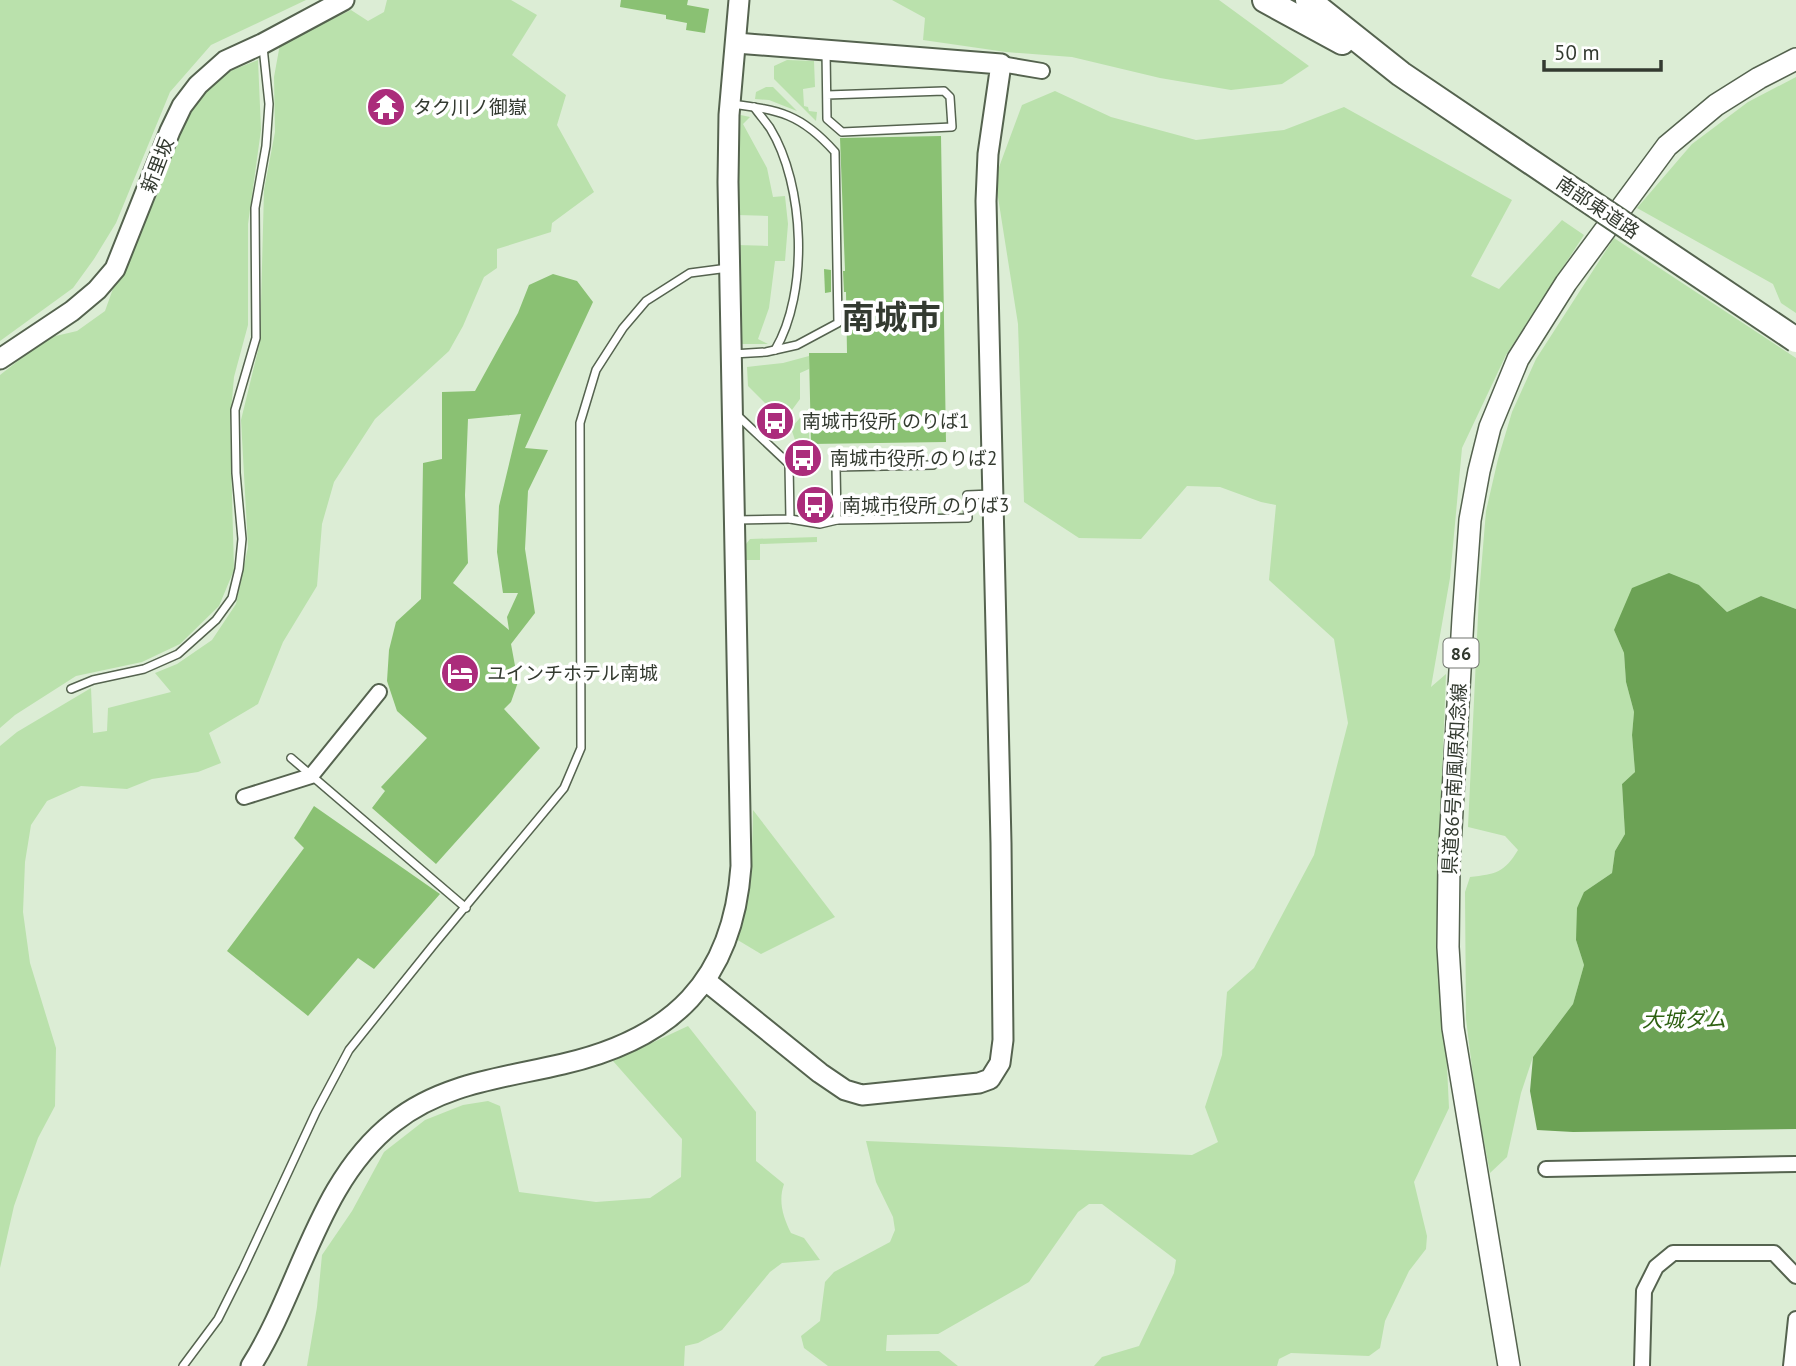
<svg xmlns="http://www.w3.org/2000/svg" width="1796" height="1366" font-family="'PT Sans','Noto Sans JP',sans-serif">
	<rect width="100%" height="100%" fill="#dcedd5"/>
	<!-- green -->
	<g fill="#bae1ac" fill-rule="evenodd">
		<polygon points="0,0 306,0 211,45 170,92 116,223 94,259 73,288 0,341"/>
		<polygon points="387,0 511,0 537,15 512,55 566,95 557,125 594,192 552,223 551,232 497,249 497,268 484,277 463,326 449,351 375,419 334,482 322,524 317,586 283,642 258,704 209,733 221,763 198,772 152,779 127,789 81,786 47,801 31,825 25,862 23,912 30,963 56,1048 55,1106 38,1138 14,1206 0,1268 0,746 17,732 91,688 93,733 107,731 108,708 171,692 155,673 177,664 212,640 236,604 248,547 241,420 260,342 264,190 275,132 274,77 280,44 351,10 368,21 384,12"/>
		<polygon points="892,0 1219,0 1309,66 1282,84 1231,90 1160,78 1072,57 1006,52 923,40 925,18"/>
		<polygon points="258,60 261,130 248,224 248,325 234,377 230,422 234,570 219,606 180,644 142,662 76,676 15,715 0,728 0,375 47,338 77,331 105,311 115,283 154,202 181,120 206,89 230,71"/>
		<polygon points="787,60 814,61 815,87 803,89 804,106 808,107 809,111 817,112 816,121 774,79 774,66"/>
		<polygon points="1796,77 1796,313 1781,303 1773,284 1637,208 1692,144 1748,102"/>
		<polygon points="766,87 773,87 797,111 769,100 755,99 756,92"/>
		<polygon points="1055,91 1111,117 1196,140 1284,130 1344,107 1512,200 1471,276 1499,289 1562,220 1584,235 1506,355 1462,448 1450,578 1431,687 1446,674 1438,878 1449,1108 1414,1182 1427,1236 1426,1249 1409,1271 1385,1321 1380,1348 1369,1356 1291,1353 1279,1359 1277,1366 1094,1366 1102,1357 1139,1346 1174,1273 1176,1260 1102,1204 1089,1204 1078,1212 1029,1282 938,1334 887,1335 886,1351 939,1351 958,1366 828,1366 804,1348 801,1336 820,1321 825,1282 834,1272 890,1242 895,1230 893,1217 876,1182 866,1141 1192,1155 1218,1142 1205,1107 1222,1055 1227,992 1254,968 1314,855 1348,723 1334,639 1269,580 1276,505 1261,502 1220,487 1187,486 1141,539 1079,538 1024,502 1018,324 995,178 1022,105"/>
		<path d="M736 114 750 117 743 124 767 168 773 197 785 196 788 224 785 261H775L769 308 758 339 768 344H739L736 327 733 173ZM737 215 768 216V246L737 245Z"/>
		<path d="M1614 238 1796 358V609L1761 596 1727 612 1699 585 1614 630 1624 653 1626 682 1634 712 1632 735 1635 772 1622 784 1625 834 1615 851 1612 873 1584 892 1576 940 1584 965 1573 1004 1533 1057 1521 1093 1507 1157 1490 1173 1476 1100 1466 1019 1465 892 1470 877C1496 874 1504 873 1518 850L1505 836 1468 827 1479 595 1486 511 1498 459 1512 412 1536 359Z"/>
		<polygon points="809,356 809,369 800,373 800,399 789,414 783,416 776,414 748,386 747,367 783,363"/>
		<polygon points="808,409 810,459 796,443 791,428"/>
		<polygon points="817,537 817,542 760,544 760,560 744,560 746,544 750,539"/>
		<path d="M753 810 835 917 761 954 736 939C752 897 752 854 753 810Z"/>
		<path d="M688 1026 756 1112V1161L784 1184C778 1201 783 1217 791 1233L804 1238 820 1260 782 1263 770 1272 722 1330 698 1343 685 1346 684 1366H307L317 1307 322 1255 352 1211 384 1152 425 1120 463 1105 488 1101 500 1106 519 1192 596 1202 650 1198 681 1177 682 1139 613 1061Z"/>
	</g>
	<!-- water -->
	<polygon fill="#6ca255" points="1669,573 1699,585 1727,612 1761,596 1796,609 1796,1129 1573,1132 1537,1130 1530,1091 1533,1057 1573,1004 1584,965 1576,940 1577,908 1584,892 1612,873 1615,851 1625,834 1622,784 1635,772 1632,735 1634,712 1626,682 1624,653 1614,630 1632,588"/>
	<!-- building -->
	<g fill="#8ac173" fill-rule="evenodd">
		<polygon points="621,0 688,0 687,5 709,9 705,33 686,30 687,23 666,19 666,15 620,7"/>
		<polygon points="941,136 946,442 811,444 809,353 847,353 846,292 844,292 843,271 845,271 840,138"/>
		<polygon points="824,269 831,270 831,292 825,293"/>
		<path d="M553 274 577 281 593 302 525 448 548 450 528 491 525 549 535 613 511 644 518 682 511 702 504 709 540 748 436 864 372 808 385 791 381 787 427 738 397 711 387 681 389 650 396 622 421 599 423 463 442 459V392L475 391 518 313 529 285ZM521 414 499 506 497 552 503 593H518L507 617 509 630 453 583 468 563 465 495 468 419Z"/>
		<polygon points="314,806 440,894 374,969 358,958 308,1016 227,951 304,848 294,838"/>
	</g>
	<g fill="none" stroke-linecap="round" stroke-linejoin="round">
		<defs>
			<g id="lane">
				<polyline points="826,51 827,119 842,132 952,127 950,97 944,91 827,95"/>
				<path d="M731 104C780 110 801 114 835 152L838 323 797 345 766 352 733 354"/>
				<path d="M754 107C759 114 765 121 770 128 805 185 809 293 775 350"/>
				<polyline points="790,519 820,524 837,520 968,518 967,495 992,494"/>
				<polyline points="736,520 790,519 789,464 737,415"/>
				<polyline points="837,520 836,467 933,465"/>
				<polyline points="71,689 93,680 144,669 178,654 216,620 232,598 239,569 242,539 236,473 235,410 256,338 255,208 266,146 269,104 263,47"/>
				<polyline points="291,758 466,908"/>
				<polyline points="183,1366 218,1319 243,1269 316,1112 349,1050 435,943 564,788 581,748 580,423 596,370 623,328 646,301 690,273 728,268"/>
			</g>
			<g id="street">
				<polyline points="1001,64 1042,71"/>
				<polyline points="244,797 311,776 379,692"/>
				<polyline points="1546,1169 1796,1164"/>
				<polyline points="1642,1366 1644,1291 1656,1267 1673,1253 1774,1253 1796,1276"/>
				<polyline points="1791,1366 1796,1319"/>
			</g>
			<g id="secondary">
				<polyline points="0,359 72,311 97,290 115,269 170,131 182,106 198,85 225,61 262,44 344,0"/>
				<polyline points="706,981 820,1073 845,1090 862,1095 979,1083 990,1079 1000,1063 1003,1040 1001,843 986,201 988,154 1001,64 736,43"/>
				<path d="M251 1366C301 1287 318 1181 394 1122 443 1083 504 1078 563 1064 672 1039 733 981 741 866L728 182 729 115 739 0"/>
			</g>
			<polyline id="primary" points="1509,1366 1453,1028 1448,947 1449,863 1463,618 1470,520 1479,471 1490,427 1518,359 1566,283 1667,146 1716,105 1759,78 1796,59"/>
			<g id="highway">
				<polyline points="1265,0 1342,42"/>
				<polyline points="1308,0 1401,74 1583,197"/>
			</g>
		</defs>
		<!-- lane casing -->
		<use href="#lane" stroke="#55634f" stroke-width="10"/>
		<!-- street casing -->
		<use href="#street" stroke="#55634f" stroke-width="18"/>
		<!-- secondary casing -->
		<use href="#secondary" stroke="#55634f" stroke-width="23"/>
		<!-- primary casing -->
		<use href="#primary" stroke="#55634f" stroke-width="24"/>
		<!-- highway casing -->
		<use href="#highway" stroke="#55634f" stroke-width="28"/>
		<!-- lane -->
		<use href="#lane" stroke="#fff" stroke-width="7"/>
		<!-- street -->
		<use href="#street" stroke="#fff" stroke-width="14"/>
		<!-- secondary -->
		<use href="#secondary" stroke="#fff" stroke-width="19"/>
		<!-- primary -->
		<use href="#primary" stroke="#fff" stroke-width="21"/>
		<!-- highway -->
		<use href="#highway" stroke="#fff" stroke-width="24"/>
		<defs>
			<polyline id="highway-bridge" points="1583,197 1796,340"/>
		</defs>
		<!-- highway-bridge casing -->
		<use href="#highway-bridge" stroke="#55634f" stroke-width="28" stroke-linecap="butt"/>
		<!-- highway-bridge -->
		<use href="#highway-bridge" stroke="#fff" stroke-width="24"/>
	</g>
	<!-- icons -->
	<defs>
		<symbol id="temple-disc" viewBox="-11 -11 22 22"><circle r="9.5" fill="#ab2c7b" stroke="#fff"/><path d="M0-6L5-2H3V0L6.5 2.5H4V6H1.5V3h-3V6H-4V2.5H-6.5L-3 0V-2H-5Z" fill="#fff"/></symbol>
		<symbol id="bus-disc" viewBox="-11 -11 22 22"><circle r="9.5" fill="#ab2c7b" stroke="#fff"/><path d="M-5-6H5V4H4V6H2V4H-2V6H-4V4H-5ZM-3.5-4V0h7V-4ZM-3.5 1.2v1.5H-2V1.2ZM2 1.2v1.5H3.5V1.2Z" fill="#fff"/></symbol>
		<symbol id="hotel-disc" viewBox="-11 -11 22 22"><circle r="9.5" fill="#ab2c7b" stroke="#fff"/><path d="M-6-4.5h1.5V1H6V5H4.5V3h-9V5H-6ZM-4 0a1.8 1.8 0 1 1 3.6 0ZM.5 0V-2.5h3Q6-2.5 6 0Z" fill="#fff"/></symbol>
	</defs>
	<g fill-rule="evenodd">
		<use href="#temple-disc" x="364" y="85" width="44" height="44"/>
		<use href="#bus-disc" x="753" y="399" width="44" height="44"/>
		<use href="#bus-disc" x="781" y="436" width="44" height="44"/>
		<use href="#bus-disc" x="793" y="483" width="44" height="44"/>
		<use href="#hotel-disc" x="438" y="651" width="44" height="44"/>
	</g>
	<g text-anchor="middle" dominant-baseline="central" stroke-width="7" stroke-linejoin="round" paint-order="stroke">
		<!-- shield labels -->
		<rect fill="#fff" stroke="#70756e" stroke-width="2" x="1443.5" y="638.5" width="35" height="29" rx="5"/>
		<g font-size="18" font-weight="bold" fill="#333a30">
			<text x="1461" y="653">86</text>
		</g>
		<!-- poi labels -->
		<g font-size="19" fill="#333a30" stroke="#fff" text-anchor="start">
			<text x="413" y="107">タク川ノ御嶽</text>
			<text x="802" y="421">南城市役所 のりば1</text>
			<text x="830" y="458">南城市役所 のりば2</text>
			<text x="842" y="505">南城市役所 のりば3</text>
			<text x="487" y="673">ユインチホテル南城</text>
		</g>
		<!-- street labels -->
		<g font-size="19" fill="#333a30" stroke="#fff">
			<text transform="translate(157 165) rotate(-69)">新里坂</text>
			<text transform="translate(1598 207) rotate(34)">南部東道路</text>
			<text transform="translate(1454 779) rotate(-87)">県道86号南風原知念線</text>
		</g>
		<!-- water labels -->
		<g font-size="21" font-style="italic" fill="#2e6112" stroke="#fff">
			<text x="1684" y="1019">大城ダム</text>
		</g>
		<!-- town labels -->
		<g font-size="33" font-weight="bold" fill="#333a30" stroke="#fff">
			<text x="891" y="316">南城市</text>
		</g>
	</g>
	<!-- scale -->
	<path d="M1544 60v10h117v-10" fill="none" stroke="#333a30" stroke-width="3.5"/>
	<text x="1554" y="60" font-size="21" fill="#333a30" stroke="#ffffff" stroke-width="5" paint-order="stroke">50 m</text>
</svg>
